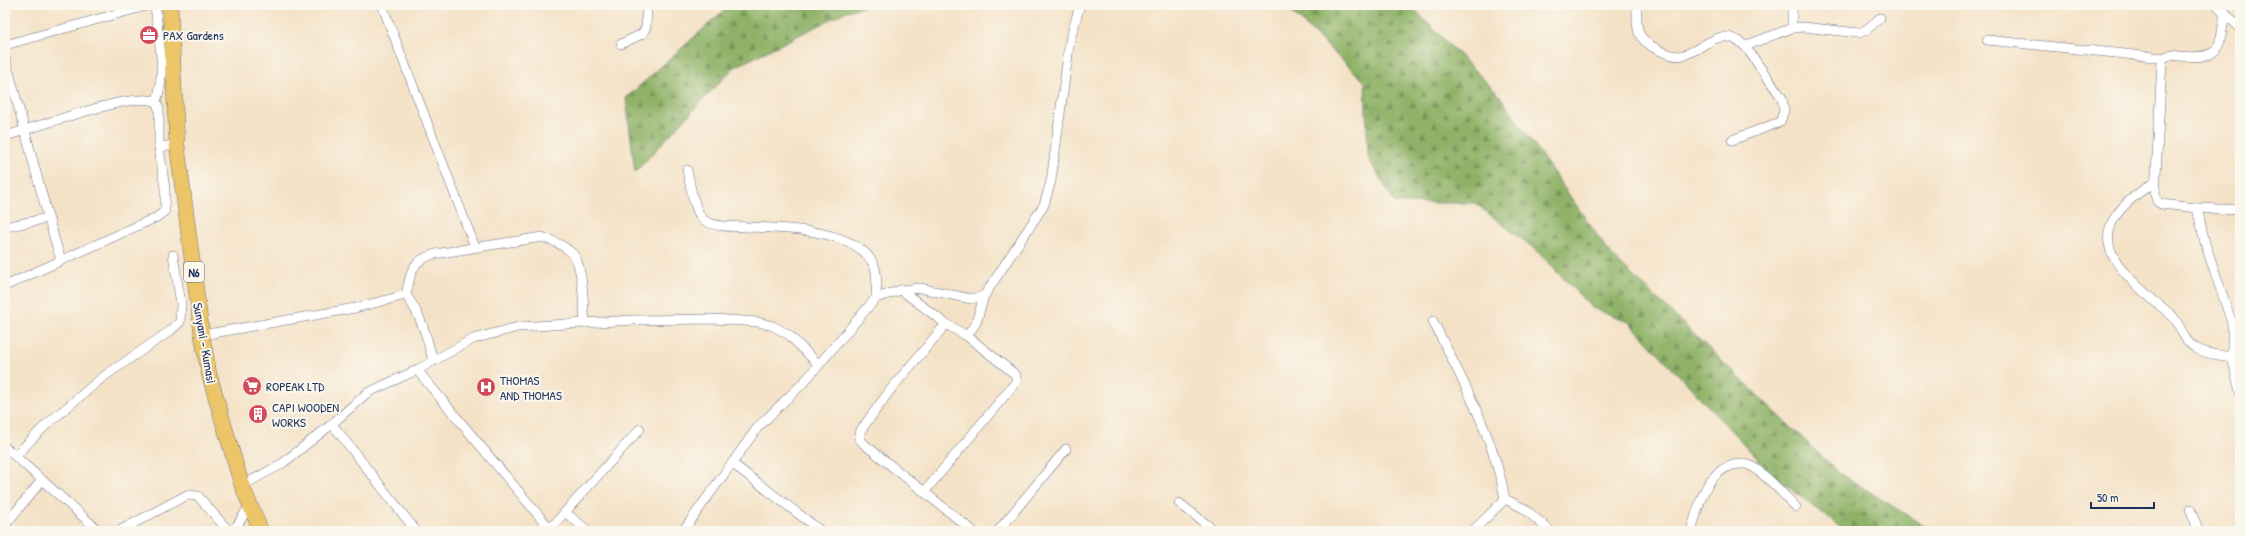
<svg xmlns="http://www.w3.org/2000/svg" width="2245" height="536" font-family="'Patrick Hand',sans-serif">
	<defs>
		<pattern id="forest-firs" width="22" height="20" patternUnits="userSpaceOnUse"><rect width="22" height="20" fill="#8fb267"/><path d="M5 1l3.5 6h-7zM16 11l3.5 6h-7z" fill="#749158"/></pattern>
	</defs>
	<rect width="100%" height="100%" fill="#fbf7ec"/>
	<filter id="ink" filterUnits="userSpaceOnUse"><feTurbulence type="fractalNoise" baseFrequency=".025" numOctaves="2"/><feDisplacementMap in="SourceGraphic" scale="8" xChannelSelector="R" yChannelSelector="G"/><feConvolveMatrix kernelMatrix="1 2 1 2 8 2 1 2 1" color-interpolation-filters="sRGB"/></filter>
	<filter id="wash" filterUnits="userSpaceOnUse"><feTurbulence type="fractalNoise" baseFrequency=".012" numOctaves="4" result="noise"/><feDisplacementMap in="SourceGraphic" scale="16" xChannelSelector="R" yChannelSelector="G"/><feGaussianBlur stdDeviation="0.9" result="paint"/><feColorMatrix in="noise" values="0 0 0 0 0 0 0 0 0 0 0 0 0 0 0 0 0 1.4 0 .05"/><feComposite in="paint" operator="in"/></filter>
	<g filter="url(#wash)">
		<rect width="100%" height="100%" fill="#f4e2c7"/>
		<!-- forest -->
		<g fill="url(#forest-firs)" stroke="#557062">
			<polygon points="730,5 869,5 847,11 733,68 635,172 626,98"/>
			<polygon points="1284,5 1410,5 1499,95 1611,255 1838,472 1932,531 1845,531 1771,473 1628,321 1592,308 1536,250 1475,203 1395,203 1368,158 1365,82"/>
		</g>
	</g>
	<g filter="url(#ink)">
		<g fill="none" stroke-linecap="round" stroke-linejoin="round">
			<defs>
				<g id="street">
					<path d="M155 5C158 36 167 73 156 102"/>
					<polyline points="382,5 475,247"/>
					<path d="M1637 5C1637 14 1636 25 1639 33 1644 45 1671 59 1684 55 1708 47 1720 24 1745 46L1782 98 1784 111 1780 122 1732 140"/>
					<polyline points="1792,5 1792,28"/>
					<polyline points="2217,5 2240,28"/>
					<path d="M2225 12C2219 49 2222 60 2179 56 2173 55 2168 54 2164 58L2162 61 2155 194 2157 201 2161 204 2197 208 2205 243 2232 323V357L2240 392"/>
					<polyline points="1987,40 2164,58"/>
					<polyline points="621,44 642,34 646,27 647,5"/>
					<polyline points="5,45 149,5"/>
					<polyline points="1745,46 1792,28 1803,27 1859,33 1866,30 1880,18"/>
					<path d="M5 59C25 126 40 194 61 260"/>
					<path d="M5 136C32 129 136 90 156 102L159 109V147"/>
					<path d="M687 170C690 183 694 214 705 221 717 228 735 226 747 227 781 228 861 228 875 268 878 277 876 288 876 298"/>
					<path d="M2155 182C2073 233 2113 267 2170 314 2177 319 2179 327 2183 334 2193 354 2212 354 2232 357"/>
					<polyline points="2197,208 2240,210"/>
					<polyline points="5,227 48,218"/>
					<polyline points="5,286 157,217 165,211 165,189 159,147 177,145"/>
					<polyline points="901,290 946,324 967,336 1016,375 1016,382 925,491"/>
					<path d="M406 295C411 273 410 261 435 254L542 237C552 240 564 246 572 253 584 265 583 307 585 323"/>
					<path d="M406 295C421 315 427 337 433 361"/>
					<path d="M1433 321C1461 378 1494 436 1505 499"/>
					<polyline points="946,324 891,389 861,430 859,438 864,444 973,531"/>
					<polyline points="202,335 355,308 406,295"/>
					<polyline points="967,336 976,323 984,296 1044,205 1051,181 1070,40 1080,5"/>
					<polyline points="417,370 550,529"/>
					<polyline points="332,424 416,531"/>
					<polyline points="5,447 99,531"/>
					<polyline points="15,456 46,425 103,377 170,331 180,322 181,304 173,255"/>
					<polyline points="733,464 821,531"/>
					<polyline points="242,486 283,463 332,424 367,393 417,370 473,339 518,327 634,320 714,319 758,322 773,326 789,335 819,365"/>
					<polyline points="1179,503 1215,531"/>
					<polyline points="2190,509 2199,531"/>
					<polyline points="565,512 588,531"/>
					<polyline points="5,525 42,480"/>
					<polyline points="119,531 187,495 198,496 225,527 230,530 237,526 250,505"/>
					<polyline points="548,531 640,429"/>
					<polyline points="683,531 758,427 803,383 876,298 901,290 920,288 971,299 984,296"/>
					<polyline points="998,531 1066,449"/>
					<polyline points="1473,531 1505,499 1525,509 1550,531"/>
					<path d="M1691 531C1699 506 1704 473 1733 465 1738 464 1746 463 1751 466 1766 474 1784 495 1796 507"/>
				</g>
				<polyline id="primary" points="170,5 177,145 202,335 209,374 242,486 261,531"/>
			</defs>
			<!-- street casing -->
			<use href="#street" stroke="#676e83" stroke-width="10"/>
			<!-- primary casing -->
			<use href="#primary" stroke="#676e83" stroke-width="16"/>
			<!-- street -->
			<use href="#street" stroke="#fff" stroke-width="9"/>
			<!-- primary -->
			<use href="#primary" stroke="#edc569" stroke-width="15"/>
		</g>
	</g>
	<!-- icons -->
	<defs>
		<symbol id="office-disc" viewBox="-11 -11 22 22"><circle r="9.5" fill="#d1495b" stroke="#fbf7ec"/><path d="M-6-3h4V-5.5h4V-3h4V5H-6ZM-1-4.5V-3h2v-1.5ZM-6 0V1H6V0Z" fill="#fff"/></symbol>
		<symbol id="supermarket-disc" viewBox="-11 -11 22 22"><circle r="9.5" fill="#d1495b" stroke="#fbf7ec"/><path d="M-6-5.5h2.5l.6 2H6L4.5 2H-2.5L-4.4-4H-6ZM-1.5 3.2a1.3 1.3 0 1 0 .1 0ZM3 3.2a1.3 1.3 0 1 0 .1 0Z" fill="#fff"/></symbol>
		<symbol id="hospital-disc" viewBox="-11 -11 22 22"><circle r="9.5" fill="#d1495b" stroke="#fbf7ec"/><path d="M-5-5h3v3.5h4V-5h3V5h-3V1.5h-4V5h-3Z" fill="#fff"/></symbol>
		<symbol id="building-disc" viewBox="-11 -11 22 22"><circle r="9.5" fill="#d1495b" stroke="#fbf7ec"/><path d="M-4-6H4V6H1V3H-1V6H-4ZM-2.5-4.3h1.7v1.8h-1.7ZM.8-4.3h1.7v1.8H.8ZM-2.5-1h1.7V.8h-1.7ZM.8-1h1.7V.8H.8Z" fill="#fff"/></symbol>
	</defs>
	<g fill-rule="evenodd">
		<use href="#office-disc" x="138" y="24" width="22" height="22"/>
		<use href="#supermarket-disc" x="241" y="375" width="22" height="22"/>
		<use href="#hospital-disc" x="475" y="376" width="22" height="22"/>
		<use href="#building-disc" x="247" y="403" width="22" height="22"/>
	</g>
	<g text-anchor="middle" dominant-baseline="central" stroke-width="4" stroke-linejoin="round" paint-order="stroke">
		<!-- shield labels -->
		<rect fill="#fbf7ec" stroke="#5e6b89" stroke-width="1" x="184" y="262" width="20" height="20" rx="3"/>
		<g font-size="12" font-weight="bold" fill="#1b2f5e">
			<text x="194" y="272">N6</text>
		</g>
		<!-- poi labels -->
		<g font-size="13" fill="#1b2f5e" stroke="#fbf7ec" text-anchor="start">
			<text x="163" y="35">PAX Gardens</text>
			<text x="500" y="380">THOMAS<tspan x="500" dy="15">AND THOMAS</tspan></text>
			<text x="266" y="386">ROPEAK LTD</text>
			<text x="272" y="407">CAPI WOODEN<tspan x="272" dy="15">WORKS</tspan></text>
		</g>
		<!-- street labels -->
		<g font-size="13" fill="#1b2f5e" stroke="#fbf7ec">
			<text transform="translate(205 343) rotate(80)">Sunyani - Kumasi</text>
		</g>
	</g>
	<!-- margin -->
	<rect width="2245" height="536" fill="none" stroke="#fbf7ec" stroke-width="20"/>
	<!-- scale -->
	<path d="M2091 502v6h63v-6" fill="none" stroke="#1b2f5e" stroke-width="2"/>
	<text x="2097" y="502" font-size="12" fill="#1b2f5e" stroke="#fbf7ec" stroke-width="3" paint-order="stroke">50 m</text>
</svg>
